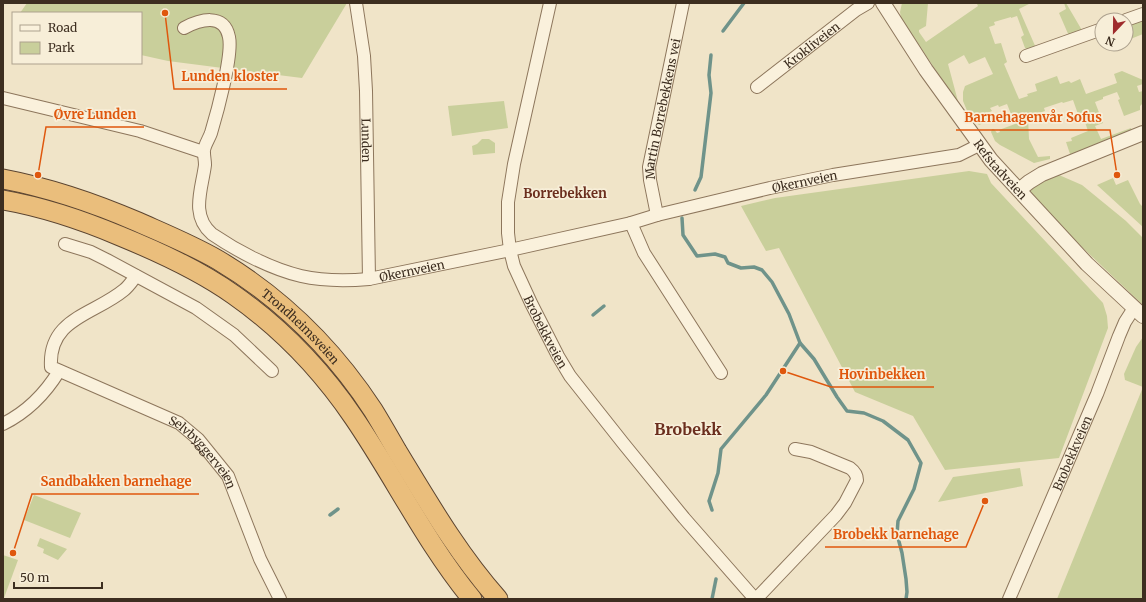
<svg xmlns="http://www.w3.org/2000/svg" width="1146" height="602" font-family="Merriweather,serif">
	<rect width="100%" height="100%" fill="#f0e4c8"/>
	<!-- green -->
	<g fill="#c9cf9b">
		<polygon points="27,3 347,3 302,78 168,61 141,55 141,13 20,13"/>
		<polygon points="902,3 928,3 926,26 919,30 919,32 926,42 978,6 977,4 979,3 1031,3 1019,9 1036,48 1029,51 1025,48 1021,37 1024,35 1017,16 1011,18 1011,17 994,22 995,25 989,27 995,44 1001,43 1007,62 1004,64 1019,99 1028,96 1027,94 1037,91 1035,84 1057,76 1060,84 1069,81 1071,83 1080,79 1086,94 1117,83 1114,74 1122,71 1143,80 1143,84 1137,86 1139,92 1143,91 1143,98 1142,99 1143,103 1140,106 1140,110 1124,116 1118,100 1120,99 1117,92 1103,97 1103,99 1095,102 1103,123 1095,126 1101,139 1131,128 1132,132 1081,153 1070,154 1066,142 1072,141 1071,138 1088,131 1083,116 1079,117 1073,100 1063,103 1062,102 1044,108 1045,111 1036,114 1035,116 1028,118 1029,139 1038,157 1050,156 1050,159 1034,163 1000,145 995,141 991,132 992,129 994,129 997,133 1000,132 999,130 1015,124 1007,104 999,107 998,105 990,108 992,111 985,114 988,121 979,125 968,113 963,101 963,92 965,86 993,74 985,57 969,64 964,55 948,64 959,105 901,18 900,12"/>
		<polygon points="1064,3 1066,3 1083,32 1069,36 1059,13 1066,9"/>
		<polygon points="1143,20 1143,34 1128,40 1126,38 1126,25"/>
		<polygon points="504,101 508,128 452,136 448,106"/>
		<polygon points="482,139 489,139 495,143 495,153 473,155 472,146 477,144"/>
		<polygon points="969,171 987,174 991,183 1103,303 1107,316 1108,328 1059,458 945,470 913,416 855,392 779,248 766,251 741,206 775,198"/>
		<polygon points="1059,175 1082,185 1126,221 1143,238 1143,305 1084,249 1033,197 1030,192 1031,187"/>
		<polygon points="1113,178 1116,185 1128,180 1140,204 1143,207 1143,227 1097,185"/>
		<polygon points="1143,337 1143,387 1125,380 1124,374 1136,347"/>
		<polygon points="1143,387 1143,599 1057,599"/>
		<polygon points="1020,468 1023,486 938,502 953,477"/>
		<polygon points="34,495 81,513 70,538 24,520"/>
		<polygon points="40,538 67,549 58,560 43,553 44,549 37,546"/>
		<polygon points="3,555 18,560 4,598 3,597"/>
	</g>
	<g fill="none" stroke-linecap="round" stroke-linejoin="round">
		<!-- stream -->
		<g stroke="#6f938a" stroke-width="3.5">
			<polyline points="723,31 744,3"/>
			<polyline points="695,190 701,177 711,93 709,75 711,55"/>
			<polyline points="682,218 683,235 697,256 715,254 725,257 728,263 741,268 754,267 762,270 772,282 789,314 800,343 766,395 721,449 718,473 709,501 712,510"/>
			<polyline points="593,315 604,306"/>
			<polyline points="800,343 814,359 837,397 847,411 864,413 883,421 908,440 921,463 914,489 898,521 897,534 902,553 906,579 907,592 906,599"/>
			<polyline points="330,515 338,509"/>
			<polyline points="712,599 716,579"/>
		</g>
		<defs>
			<g id="minor">
				<path id="s1" d="M356 3 364 56 366 91 369 279"/>
				<path id="s2" d="M550 3 514 164 508 202V233L510 250 514 266 531 303 558 356 570 376 623 443 684 518 755 599"/>
				<polyline points="1126,20 1143,14"/>
				<path id="s3" d="M184 28C199 20 224 12 229 37 233 55 217 113 211 133 209 139 203 147 204 153 204 157 205 160 205 165 202 189 190 215 212 234 237 251 271 269 301 276 323 281 346 281 369 279L510 250 631 223 657 215 770 188 833 175 959 155 979 145"/>
				<polyline points="1026,56 1102,29"/>
				<path id="s4" d="M757 87 856 10 868 3"/>
				<polyline points="3,98 140,131 203,152"/>
				<path id="s5" d="M657 215 650 180 649 167 683 3"/>
				<polyline points="631,223 644,253 721,373"/>
				<polyline points="65,244 91,252 107,260 196,308 234,335 272,371"/>
				<path id="s6" d="M136 276C132 281 129 286 124 290 94 315 48 318 51 367L179 423 198 439 228 476 260 559 280 599"/>
				<path d="M3 424C27 412 45 394 59 371"/>
				<path d="M756 599 836 515 845 503 857 480C857 474 854 471 850 468L811 452 795 449"/>
				<path id="s7" d="M1009 599 1097 394 1119 336 1125 322 1134 308"/>
			</g>
			<g id="tertiary">
				<path id="s8" d="M883 3 926 70 991 160 1087 264 1143 316"/>
				<polyline points="1019,190 1029,182 1042,174 1143,133"/>
			</g>
			<g id="trunk">
				<path id="s9" d="M3 179C50 188 94 203 138 222 165 234 192 245 218 260 280 297 333 349 373 410 381 423 389 437 397 451 428 502 458 554 498 599"/>
				<path d="M3 200C43 207 82 220 120 236 159 252 199 270 234 295 281 328 322 371 354 418 395 478 426 543 472 599"/>
			</g>
		</defs>
		<!-- minor casing -->
		<use href="#minor" stroke="#8d765c" stroke-width="14"/>
		<!-- tertiary casing -->
		<use href="#tertiary" stroke="#8d765c" stroke-width="16"/>
		<!-- trunk casing -->
		<use href="#trunk" stroke="#5b4430" stroke-width="21"/>
		<!-- minor -->
		<use href="#minor" stroke="#faf1dc" stroke-width="12"/>
		<!-- tertiary -->
		<use href="#tertiary" stroke="#faf1dc" stroke-width="14"/>
		<!-- trunk -->
		<use href="#trunk" stroke="#eabe7c" stroke-width="19"/>
	</g>
	<g text-anchor="middle" dominant-baseline="central" stroke-width="3.5" stroke-linejoin="round" paint-order="stroke">
		<!-- street labels -->
		<g font-size="12" fill="#3d2e20" stroke="#f7eed8">
			<text stroke="none"><textPath href="#s4" startOffset="69">Krokliveien</textPath></text>
			<text stroke="none"><textPath href="#s5" startOffset="108">Martin Borrebekkens vei</textPath></text>
			<text stroke="none"><textPath href="#s1" startOffset="138">Lunden</textPath></text>
			<text stroke="none"><textPath href="#s8" startOffset="204">Refstadveien</textPath></text>
			<text stroke="none"><textPath href="#s3" startOffset="874">Økernveien</textPath></text>
			<text stroke="none"><textPath href="#s3" startOffset="471">Økernveien</textPath></text>
			<text stroke="none"><textPath href="#s9" startOffset="337">Trondheimsveien</textPath></text>
			<text stroke="none"><textPath href="#s2" startOffset="341">Brobekkveien</textPath></text>
			<text stroke="none"><textPath href="#s7" startOffset="159">Brobekkveien</textPath></text>
			<text stroke="none"><textPath href="#s6" startOffset="309">Selvbyggerveien</textPath></text>
		</g>
		<!-- neighbourhood labels -->
		<g font-size="13" font-weight="bold" fill="#6b2e1e" stroke="#f7eed8">
			<text x="565" y="193">Borrebekken</text>
		</g>
		<!-- district labels -->
		<g font-size="16" font-weight="bold" fill="#6b2e1e" stroke="#f7eed8">
			<text x="688" y="429">Brobekk</text>
		</g>
	</g>
	<!-- callouts -->
	<path fill="none" stroke="#df570d" stroke-width="1.5" d="M165 13L174 89H287M38 175L46 127H144M1117 175L1110 130H956M783 371L831 387H934M13 553L32 494H199M985 501L966 547H825"/>
	<g fill="#df570d" stroke="#f7eed8" stroke-width="1.5">
		<circle cx="165" cy="13" r="4"/>
		<circle cx="38" cy="175" r="4"/>
		<circle cx="1117" cy="175" r="4"/>
		<circle cx="783" cy="371" r="4"/>
		<circle cx="13" cy="553" r="4"/>
		<circle cx="985" cy="501" r="4"/>
	</g>
	<g font-size="13" text-anchor="middle" font-weight="bold" fill="#df570d" stroke="#f7eed8" stroke-width="3.5" stroke-linejoin="round" paint-order="stroke">
		<text x="230" y="81">Lunden kloster</text>
		<text x="95" y="119">Øvre Lunden</text>
		<text x="1033" y="122">Barnehagenvår Sofus</text>
		<text x="882" y="379">Hovinbekken</text>
		<text x="116" y="486">Sandbakken barnehage</text>
		<text x="896" y="539">Brobekk barnehage</text>
	</g>
	<!-- border -->
	<rect width="1146" height="602" fill="none" stroke="#3d2e20" stroke-width="8"/>
	<!-- legend -->
	<rect x="12" y="12" width="130" height="52" fill="#f7eed8" stroke="#ada18e"/>
	<rect x="20" y="25" width="20" height="6" fill="#faf1dc" stroke="#ada18e"/>
	<text x="48" y="32" font-size="12" fill="#3d2e20">Road</text>
	<rect x="20" y="42" width="20" height="12" fill="#c9cf9b" stroke="#ada18e"/>
	<text x="48" y="52" font-size="12" fill="#3d2e20">Park</text>
	<!-- north arrow -->
	<g transform="translate(1114 32) rotate(202)"><circle r="19" fill="#f7eed8" stroke="#ada18e"/>
	<path d="M0-3L7 15L0 10L-7 15Z" fill="#9e2a2b"/>
	<text y="-6" font-size="11" font-weight="bold" text-anchor="middle" fill="#3d2e20">N</text>
	</g>
	<!-- scale -->
	<path d="M14 582v6h88v-6" fill="none" stroke="#3d2e20" stroke-width="2"/>
	<text x="20" y="582" font-size="12" fill="#3d2e20" stroke="#f7eed8" stroke-width="3" paint-order="stroke">50 m</text>
</svg>
